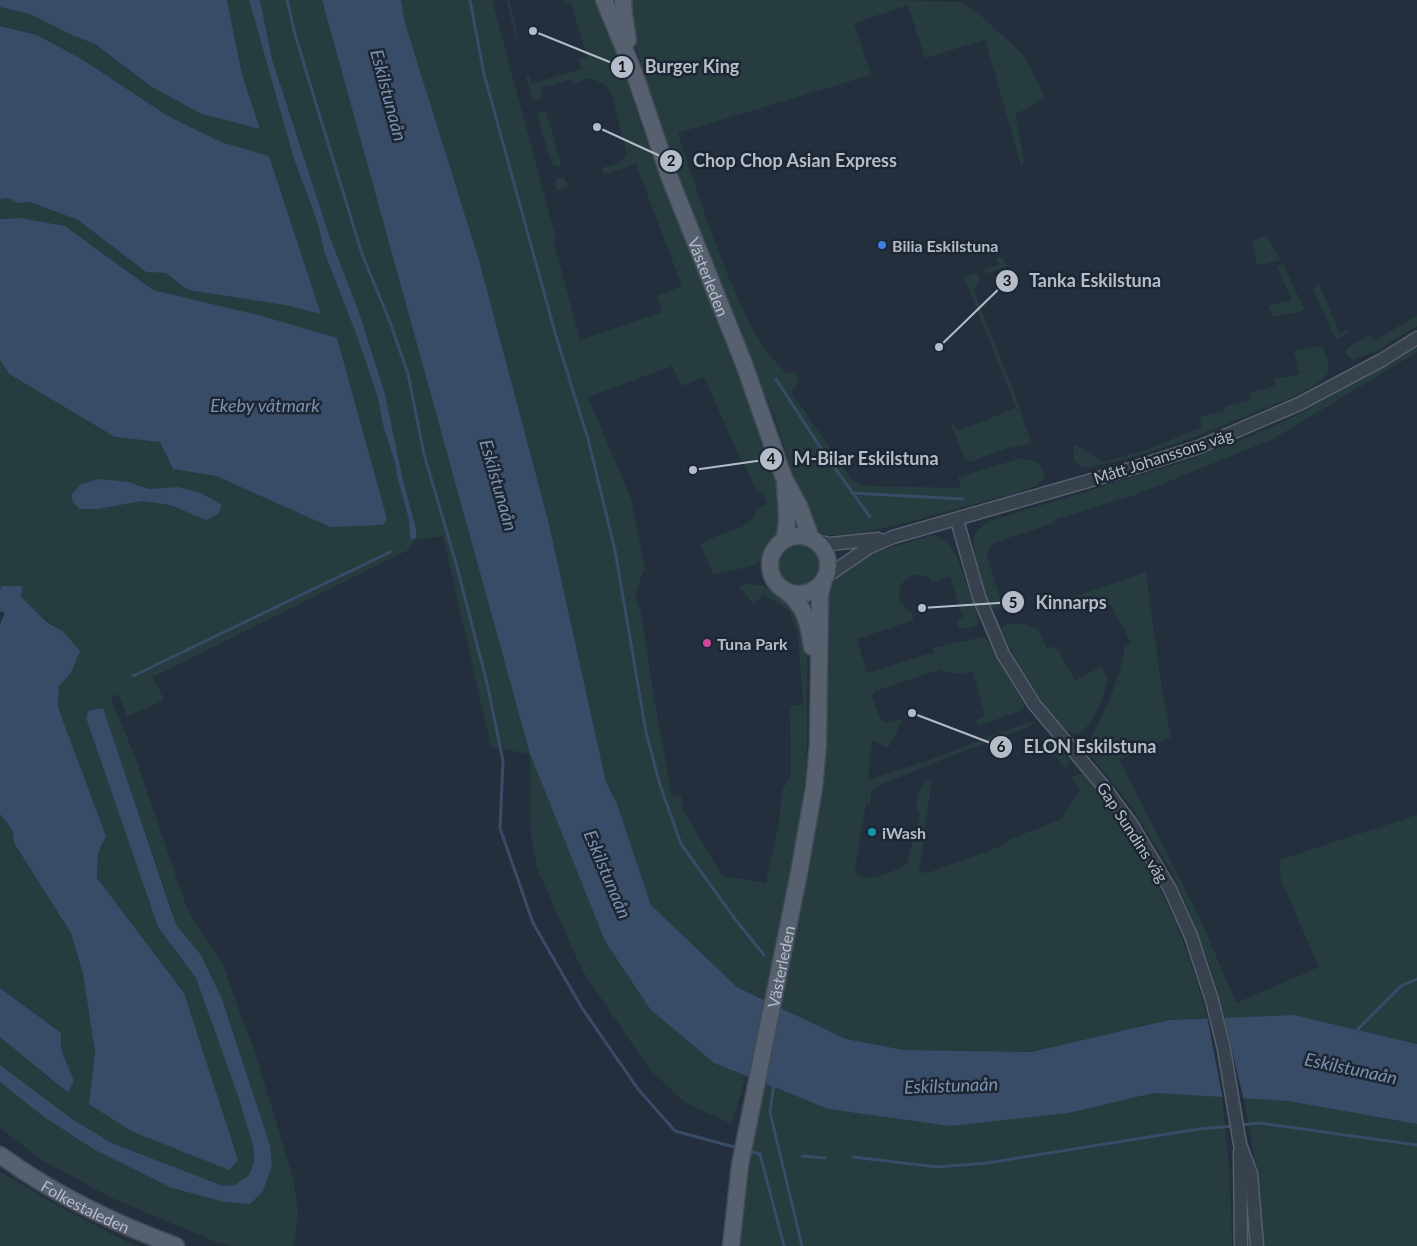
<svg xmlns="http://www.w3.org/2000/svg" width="1417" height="1246" font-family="Lato,sans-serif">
	<rect width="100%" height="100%" fill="#242f3e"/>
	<!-- green -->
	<g fill="#263c3f" fill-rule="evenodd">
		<path d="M227 0H249L294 159 317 221 325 254 358 339 378 398 383 425 395 463 397 476 409 520 410 537 415 540 416 529 403 480 385 394 358 309 329 235 272 59 260 0H322L530 754 605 941 714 1063 746 1076 732 1124 686 1103 650 1070 582 970 537 868 531 835 530 754 491 747 443 536 415 540 408 550 153 677 164 700 127 717 118 693 111 699 136 759 186 906 198 928 223 964 242 1019 253 1046 293 1178 298 1211 294 1246H231L216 1242 112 1198 42 1160 0 1128V1082L44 1117 95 1150 172 1188 224 1202 272 1166 270 1145 222 999 201 955 177 926 103 708 88 711 86 718 158 927 196 978 238 1096 254 1149V1163L248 1176 234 1185 223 1186 112 1143 75 1121 0 1065V1037L67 1093 74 1081 61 1049V1033L0 988V814L13 831 14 843 71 933 83 974 95 1052 89 1104 184 994 97 878 98 853 106 836 58 707 59 686 71 673 63 631C41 618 24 599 3 586L0 590V360L9 374 115 437 161 442 173 469 216 476 330 527 262 316 153 290 65 226 20 218 0 219V199L8 198 18 203 30 202 78 220 146 272 166 273 188 290 285 305 321 313 269 157 221 142 168 116 80 58 38 35 0 26V7L30 14 72 35 95 44 152 87 260 128 242 74ZM129 482 148 489 179 487 206 520 170 505 142 501Z"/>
		<path d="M401 0H492L556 239 554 243 580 340 662 312 657 296 682 286 636 164 604 174 602 168 619 163 627 155 612 95 604 84 589 78 574 83 571 79 541 88 543 99 533 100 526 76H529L532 84 581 69 578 60 587 57 571 3 564 5V0H596L611 30 642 129 740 381 772 469 780 500 781 531 761 559 754 565 743 568 719 574 712 572 701 545 704 541 744 526 752 519 758 509 767 504 762 491 757 493 745 466 742 463 704 377 682 386 672 366 588 397 631 499 645 569 642 574 635 596 641 613 654 697 672 797 681 796 684 811 722 876 766 883 779 823 782 791 791 775 790 706 803 705 798 635 790 611 764 594 754 604 738 586C752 582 765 585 777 594 786 600 795 607 800 618 809 638 807 670 807 693 807 722 808 751 805 780 797 854 780 927 764 999L737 987 651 905 617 804 606 782 549 524 479 260 405 23Z"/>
		<polygon points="506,0 509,0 518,36 517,40"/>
		<path d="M630 0H892L961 2 985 19 1025 57 1045 97 1027 109 1015 113 1024 159 1022 168 985 40 925 58 908 5 854 23 871 75 678 133C694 182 709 230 729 278 745 314 757 344 786 373H795L799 382 791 392 852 480 868 486 961 488 958 477 1018 459C1032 459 1042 462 1045 477L1036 486 1019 492 898 525 858 533 841 536 830 535 822 533 812 523 800 495 775 419 701 236 667 147 627 17Z"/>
		<polygon points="543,111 546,112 561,163 560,166 555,166 551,162 537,115 540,112"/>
		<polygon points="558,178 564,178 569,187 556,191 555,181"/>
		<polygon points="1267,235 1280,260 1260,265 1257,264 1252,241"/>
		<polygon points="996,258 1003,258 1008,266 987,274 984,270 999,264"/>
		<polygon points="1283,264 1304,309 1303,311 1272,317 1269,306 1292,300 1277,267"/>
		<polygon points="977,273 980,279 974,288 975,294 1014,392 1031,443 1004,449 970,462 965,459 951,424 953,423 958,431 1016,408 964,277"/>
		<polygon points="1319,285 1340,333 1347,331 1348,333 1336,340 1313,289"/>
		<polygon points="1417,315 1417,326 1377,351 1353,360 1346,354 1346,349 1369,335 1375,341"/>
		<path d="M1322 346 1328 360 1329 372C1313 391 1285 400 1262 409 1205 434 1146 457 1084 468L1074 461 1073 453 1075 444 1103 462 1143 451 1202 427 1200 417 1225 410 1226 406 1250 400 1249 393 1275 386 1274 379 1300 374 1294 351Z"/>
		<path d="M1417 347V352L1273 439 1135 495 1054 520V523L996 542C990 546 988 550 987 557L1003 608 993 610C986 597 969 548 975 534 978 528 984 525 989 521L1177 464 1243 439 1287 420 1390 364Z"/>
		<path d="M935 535 949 544 958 559 977 615 978 624C972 628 966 630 959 628L956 620 963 618 950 576 933 582 928 576 913 575 901 584 899 600 909 612 912 613 914 620 857 639 867 673 934 652 933 648 982 637 987 640 1024 704 1023 710 978 726 976 721 978 719 985 716 973 671 960 674 948 672 943 673 942 669 875 691 872 697 881 720 886 723 903 719 888 748 872 740 868 780 927 761 1028 722H1034L1033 724 1026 728 956 754 875 787 871 793 870 803H866L855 869 858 875C877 882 890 872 907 864L920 814 916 805 918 793 924 783 932 779 919 872 928 873 999 847 1010 839 1060 820 1080 790 1071 777 1080 774H1084C1125 823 1166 892 1187 952 1195 974 1201 996 1208 1018L1169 1020 1031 1052 904 1050 846 1039 780 1007 804 887 811 863 818 815 824 755V604C826 599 827 593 830 589 847 555 901 545 935 535Z"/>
		<circle cx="800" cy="565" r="21"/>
		<path d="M1146 572 1160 676 1171 738 1119 760 1199 916 1236 1003 1319 967 1281 880 1279 860 1417 815V1044L1294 1015 1225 1018 1213 975 1190 913 1172 872 1134 810 1088 752C1088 739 1096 728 1102 716 1109 702 1125 662 1124 648L1131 643 1111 605 1088 612 1079 598 1073 597Z"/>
		<path d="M1014 623 1027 625 1038 629 1047 649 1053 646 1059 651 1075 681 1102 666 1108 679C1102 699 1095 722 1078 735 1051 729 1012 655 1002 630L1004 625Z"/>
		<polygon points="1050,737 1070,760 1066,770 1041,738"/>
		<polygon points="765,1084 828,1109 1122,1101 1154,1093 1222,1097 1230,1178 1232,1246 738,1246 744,1188"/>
		<polygon points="1244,1098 1288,1101 1417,1124 1417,1246 1264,1246 1257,1198 1256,1169"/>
		<polygon points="0,1172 62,1208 131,1244 139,1246 0,1246"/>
	</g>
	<!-- water -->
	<g fill="#394c67">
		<polygon points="0,0 227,0 242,74 260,129 202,114 152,87 95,44 72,35 30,14 0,7"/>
		<polygon points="249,0 260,0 272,59 329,235 358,309 385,394 403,480 416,529 416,538 412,540 410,537 409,520 397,476 395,463 383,425 378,398 358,339 325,254 317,221 294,159"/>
		<polygon points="322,0 401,0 405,23 479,260 549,524 606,782 617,804 651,905 737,987 846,1039 904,1050 1031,1052 1169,1020 1294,1015 1417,1044 1417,1124 1288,1101 1154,1093 1068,1113 950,1126 828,1109 714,1063 650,1009 605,941 530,754"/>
		<polygon points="0,26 37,35 80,58 168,116 221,142 269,156 321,314 285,305 188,290 166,273 146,272 78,220 30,202 18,203 8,198 0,199"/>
		<polygon points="20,218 65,226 153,290 262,316 337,338 387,519 383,525 330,527 216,476 173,469 160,442 115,437 9,374 0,360 0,219"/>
		<polygon points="100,479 129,482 148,489 178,487 201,493 222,505 218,514 206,520 170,505 142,501 97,509 80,509 73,502 71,495 81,484"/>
		<polygon points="2,586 22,586 21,597 48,623 63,631 80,651 71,673 59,686 58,707 106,836 98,853 97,878 184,993 238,1160 229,1170 131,1131 89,1104 95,1052 83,974 71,933 14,843 13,831 0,814 0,624 5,613 0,611 0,590"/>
		<polygon points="103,708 172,913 177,926 201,955 222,999 270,1145 272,1166 263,1191 250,1204 224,1202 172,1188 95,1150 44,1117 0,1082 0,1065 75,1121 112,1143 223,1186 234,1185 248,1176 254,1163 254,1149 238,1096 196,978 158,927 86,718 88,711"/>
		<polygon points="0,988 61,1033 61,1049 74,1081 68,1093 0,1037"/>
	</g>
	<!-- pier -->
	<polygon fill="#242f3e" points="1223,1015 1225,1020 1244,1101 1223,1100 1207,1016"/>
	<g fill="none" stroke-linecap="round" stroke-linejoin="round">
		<!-- stream -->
		<g stroke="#394c67" stroke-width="3">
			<polyline points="287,0 295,34 317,107 362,254 390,322 408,374 424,454 457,567 487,683 503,761 500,828 533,923 582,1008 638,1089 675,1131 738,1148"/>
			<polyline points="470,0 484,74 556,336 588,439 615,550 646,732 660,785 681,844 735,919 764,955"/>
			<polyline points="776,379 822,450 870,517"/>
			<polyline points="852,493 963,499"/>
			<polyline points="133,676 390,552"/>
			<polyline points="1355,1032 1401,986 1417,979"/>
			<polyline points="774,1083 770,1112 802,1246"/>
			<polyline points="1239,1125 1260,1123 1417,1145"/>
			<polyline points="749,1151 760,1154 784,1246"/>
			<polyline points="802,1156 825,1158"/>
			<polyline points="853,1157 937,1167 987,1163 1199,1129 1233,1126"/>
		</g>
		<defs>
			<g id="minor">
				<polyline points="957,520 979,597 1003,654 1034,704 1104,787 1132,825 1170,889 1191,936 1212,1000 1224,1049 1240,1144 1251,1174 1257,1246"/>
				<polyline points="816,541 830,544 878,539"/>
				<polyline points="827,576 868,548 893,537 1130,469 1199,447 1299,404 1382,360 1417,338"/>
				<polyline points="1240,1151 1241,1246"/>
			</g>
			<g id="major">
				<path id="s1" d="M604 0 635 75 669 176 744 364 784 478 799 506 811 538"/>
				<polyline points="623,0 624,15 628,40"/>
				<circle cx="799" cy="565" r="29"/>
				<path d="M784 540C789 522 786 503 785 485"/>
				<path d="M787 592C806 607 809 625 812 647"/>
				<path id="s2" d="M0 1155C55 1195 113 1223 176 1246"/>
				<path id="s3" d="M731 1246 740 1165 799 873 814 788 818 745 820 595 823 582"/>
			</g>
		</defs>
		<!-- minor casing -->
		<use href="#minor" stroke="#565f6c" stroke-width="15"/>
		<!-- major casing -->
		<use href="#major" stroke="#414a57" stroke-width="19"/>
		<!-- minor -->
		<use href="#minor" stroke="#38414e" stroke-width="12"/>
		<!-- major -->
		<use href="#major" stroke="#56606e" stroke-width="16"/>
	</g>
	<!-- markers -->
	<circle fill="#3f7fe0" stroke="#1d2633" stroke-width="2" cx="882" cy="245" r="5"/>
	<circle fill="#d1479c" stroke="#1d2633" stroke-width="2" cx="707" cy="643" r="5"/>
	<circle fill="#0f9aa8" stroke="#1d2633" stroke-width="2" cx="872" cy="832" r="5"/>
	<g text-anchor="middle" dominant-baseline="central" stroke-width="5" stroke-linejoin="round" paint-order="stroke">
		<!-- poi labels -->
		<g font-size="16" font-weight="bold" fill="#b4bcc9" stroke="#1d2633" text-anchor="start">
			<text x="892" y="245">Bilia Eskilstuna</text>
			<text x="717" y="643">Tuna Park</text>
			<text x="882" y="832">iWash</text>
		</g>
		<!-- street labels -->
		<g font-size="16" fill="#b4bcc9" stroke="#1d2633">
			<text stroke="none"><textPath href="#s1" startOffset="296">Västerleden</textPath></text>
			<text transform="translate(1163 456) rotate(-18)">Mått Johanssons väg</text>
			<text transform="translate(1133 832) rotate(57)">Gap Sundins väg</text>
			<text stroke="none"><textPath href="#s3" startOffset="284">Västerleden</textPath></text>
			<text stroke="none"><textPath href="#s2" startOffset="100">Folkestaleden</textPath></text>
		</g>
		<!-- water labels -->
		<g font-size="18" font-style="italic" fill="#7c92b1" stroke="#1d2633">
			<text transform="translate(389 95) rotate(75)">Eskilstunaån</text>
			<text x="265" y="405">Ekeby våtmark</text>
			<text transform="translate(499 485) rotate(74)">Eskilstunaån</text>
			<text transform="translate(608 874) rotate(67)">Eskilstunaån</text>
			<text transform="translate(1351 1068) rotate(12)">Eskilstunaån</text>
			<text transform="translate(951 1085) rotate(-2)">Eskilstunaån</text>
		</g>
	</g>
	<!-- callouts -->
	<path fill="none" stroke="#b4bcc9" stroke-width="2" d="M533 31L622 67M597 127L671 161M939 347L1007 281M693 470L771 459M922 608L1013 602M912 713L1001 747"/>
	<g fill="#b4bcc9" stroke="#1d2633" stroke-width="2">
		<circle cx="533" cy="31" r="5"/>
		<circle cx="597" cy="127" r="5"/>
		<circle cx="939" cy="347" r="5"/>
		<circle cx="693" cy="470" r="5"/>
		<circle cx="922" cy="608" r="5"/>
		<circle cx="912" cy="713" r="5"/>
		<circle cx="622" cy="67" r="12"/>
		<circle cx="671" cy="161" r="12"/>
		<circle cx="1007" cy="281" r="12"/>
		<circle cx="771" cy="459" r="12"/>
		<circle cx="1013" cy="602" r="12"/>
		<circle cx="1001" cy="747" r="12"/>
	</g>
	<g font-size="15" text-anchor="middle" font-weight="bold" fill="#111">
		<text x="622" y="72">1</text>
		<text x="671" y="166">2</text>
		<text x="1007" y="286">3</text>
		<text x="771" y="464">4</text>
		<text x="1013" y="608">5</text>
		<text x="1001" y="752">6</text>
	</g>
	<g font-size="18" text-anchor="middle" font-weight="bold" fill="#b4bcc9" stroke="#1d2633" stroke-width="5" stroke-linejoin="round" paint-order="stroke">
		<text x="692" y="73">Burger King</text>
		<text x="795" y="167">Chop Chop Asian Express</text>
		<text x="1095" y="287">Tanka Eskilstuna</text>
		<text x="866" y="465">M-Bilar Eskilstuna</text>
		<text x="1071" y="609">Kinnarps</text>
		<text x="1090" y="753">ELON Eskilstuna</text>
	</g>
</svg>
